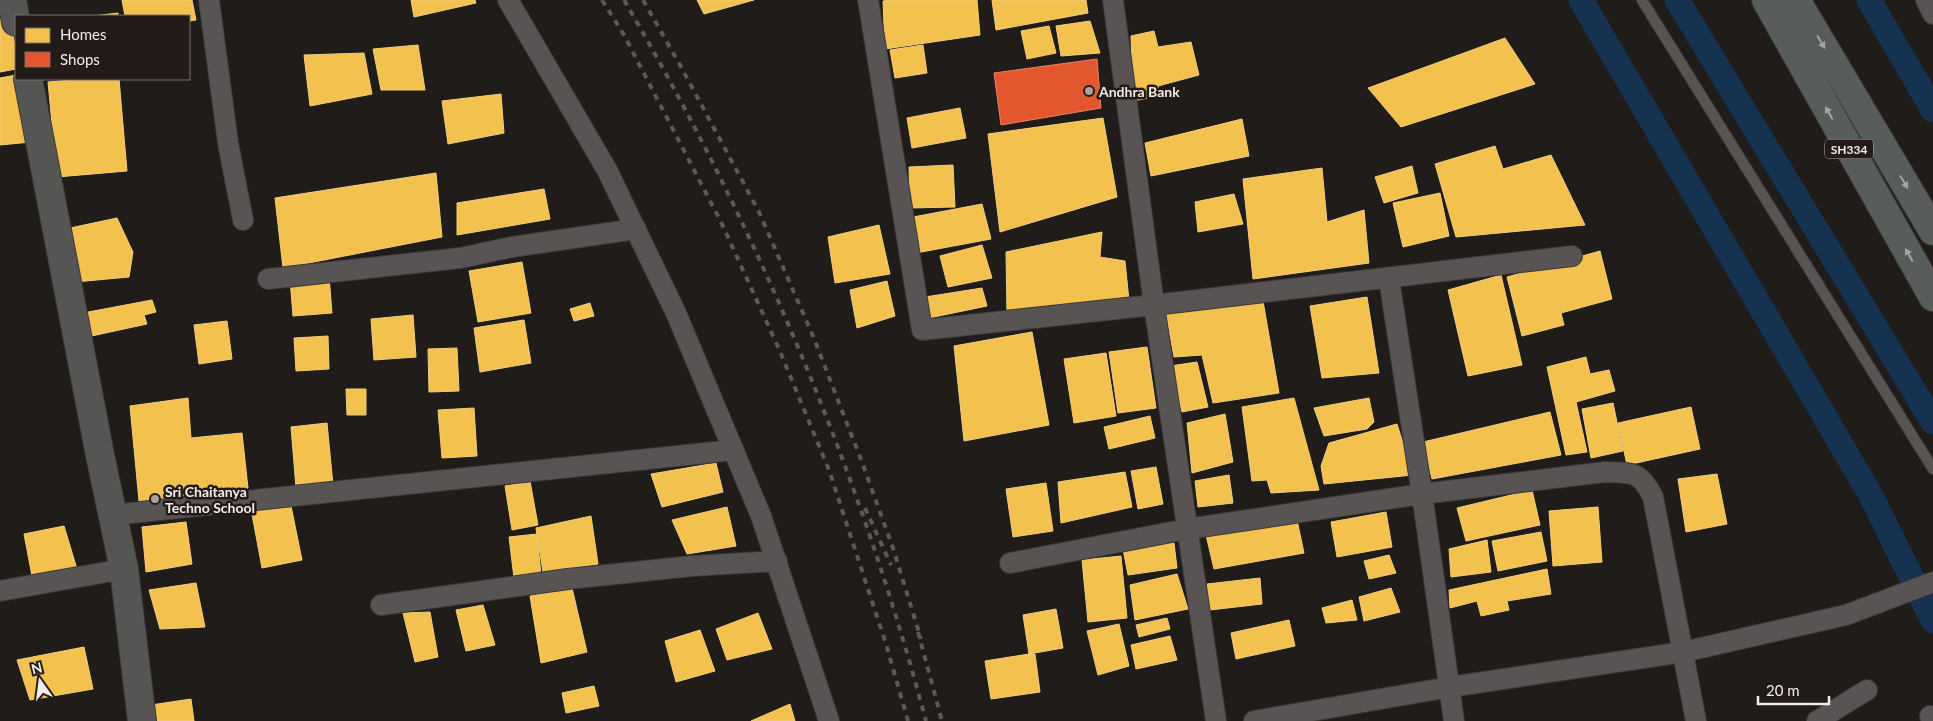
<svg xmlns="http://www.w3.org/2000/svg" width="1933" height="721" font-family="Lato,sans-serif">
	<rect width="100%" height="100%" fill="#201c1a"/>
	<!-- homes -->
	<g fill="#f2c14e" stroke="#f2ce7d">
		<polygon points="0,0 5,0 16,50 16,69 0,72"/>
		<polygon points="122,0 192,0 196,20 189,21 189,16 125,16"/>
		<polygon points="411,0 475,0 476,3 414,17"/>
		<polygon points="697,0 754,0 704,14"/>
		<polygon points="889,0 977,0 980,35 885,49 883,1"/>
		<polygon points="992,0 1086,0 1088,13 996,30"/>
		<polygon points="118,13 118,16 93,16"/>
		<polygon points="1090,21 1100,53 1061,56 1056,26"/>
		<polygon points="1049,26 1056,53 1027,59 1021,31"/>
		<polygon points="1154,31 1158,47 1191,42 1199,75 1158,86 1160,96 1133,101 1131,36"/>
		<polygon points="1505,38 1535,84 1401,127 1368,88"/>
		<polygon points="418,45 425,90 381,90 373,49"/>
		<polygon points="923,45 927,73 895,78 890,50"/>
		<polygon points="364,53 372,94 310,106 304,55"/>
		<polygon points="16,75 31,142 0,145 0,78"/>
		<polygon points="83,79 119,79 127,171 57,177 48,82"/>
		<polygon points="501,94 504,133 448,144 442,101"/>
		<polygon points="960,108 966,138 912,148 907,118"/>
		<polygon points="1103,118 1117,197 1000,232 988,134"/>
		<polygon points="1242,119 1249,156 1151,176 1145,143"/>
		<polygon points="1495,146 1503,169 1551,155 1585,225 1456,237 1435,164"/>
		<polygon points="953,165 955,207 910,208 909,167"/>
		<polygon points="1412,166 1418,193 1384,203 1375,177"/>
		<polygon points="1322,168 1327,222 1364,210 1369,263 1253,279 1243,179"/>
		<polygon points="436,173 442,237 283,268 275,198"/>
		<polygon points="544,189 550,219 457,235 457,203"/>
		<polygon points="1440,193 1449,236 1403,247 1393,203"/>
		<polygon points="1234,194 1243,224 1198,232 1195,202"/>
		<polygon points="982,204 991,239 916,253 913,217"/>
		<polygon points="117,218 133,252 129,277 75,282 70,228"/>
		<polygon points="879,225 890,274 835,283 828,237"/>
		<polygon points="1102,232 1100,257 1125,261 1129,301 1007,314 1006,252"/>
		<polygon points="982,245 992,278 948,287 940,256"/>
		<polygon points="1600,251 1612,299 1561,313 1564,325 1522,336 1507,277"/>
		<polygon points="522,262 531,313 478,322 469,271"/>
		<polygon points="1501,275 1522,365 1468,376 1448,290"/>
		<polygon points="329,276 332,313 293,316 290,279"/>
		<polygon points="887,281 895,316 857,328 850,290"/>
		<polygon points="982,288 987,306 929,318 925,297"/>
		<polygon points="1367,297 1379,373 1322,378 1310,306"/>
		<polygon points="152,300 156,312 144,315 147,324 87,337 83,313"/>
		<polygon points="1263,301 1279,393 1213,403 1202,355 1174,357 1166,314"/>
		<polygon points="590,303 594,316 574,321 570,309"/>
		<polygon points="413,315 416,357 374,360 371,319"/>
		<polygon points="524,320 531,363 480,372 474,328"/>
		<polygon points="227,321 232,359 199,364 194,325"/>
		<polygon points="1032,332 1049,425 964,441 954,346"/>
		<polygon points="328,336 329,369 296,371 294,338"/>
		<polygon points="1147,347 1156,408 1118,413 1109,352"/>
		<polygon points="457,348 459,391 429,392 428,349"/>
		<polygon points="1106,353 1116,416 1074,423 1064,359"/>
		<polygon points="1586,357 1590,374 1609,370 1615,391 1576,402 1587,452 1566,455 1547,367"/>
		<polygon points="1197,362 1208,407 1182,412 1170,366"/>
		<polygon points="346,389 366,389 366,415 347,415"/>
		<polygon points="188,398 191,438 242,433 248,488 139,501 130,406"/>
		<polygon points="1294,398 1319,490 1271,493 1267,480 1252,481 1242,407"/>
		<polygon points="1369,398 1374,422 1367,429 1324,436 1314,408"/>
		<polygon points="1613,403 1623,451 1591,458 1582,409"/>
		<polygon points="1691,407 1700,449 1627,465 1618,423"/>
		<polygon points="474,408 477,456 442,458 438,410"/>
		<polygon points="1550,412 1561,455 1432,479 1423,442"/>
		<polygon points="1225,414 1233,462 1192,473 1187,423"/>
		<polygon points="1150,416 1155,438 1109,449 1104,427"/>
		<polygon points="327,423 333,485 296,488 291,427"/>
		<polygon points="1397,424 1413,475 1324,484 1321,466 1329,443"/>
		<polygon points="716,463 723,492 662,507 651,474"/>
		<polygon points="1156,467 1163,504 1138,509 1131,471"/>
		<polygon points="1125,472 1132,507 1061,523 1058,482"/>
		<polygon points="1717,474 1727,524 1686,532 1678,479"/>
		<polygon points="1229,475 1233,503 1198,507 1195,481"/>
		<polygon points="530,481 538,525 512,530 505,486"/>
		<polygon points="1046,483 1053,531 1013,537 1006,489"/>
		<polygon points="1532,490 1540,525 1466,541 1457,508"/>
		<polygon points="290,501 302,560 262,568 251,509"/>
		<polygon points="727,507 736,546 687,554 672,520"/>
		<polygon points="1598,507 1602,562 1553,566 1549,511"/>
		<polygon points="1386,512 1392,547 1337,557 1331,522"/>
		<polygon points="591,516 598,564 543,572 536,528"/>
		<polygon points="1297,520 1304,553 1214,569 1206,535"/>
		<polygon points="186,522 192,564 146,572 142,527"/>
		<polygon points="64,526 77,569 32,576 24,534"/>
		<polygon points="1541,532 1547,561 1498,571 1492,541"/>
		<polygon points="537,534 541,575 514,578 509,537"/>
		<polygon points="1487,540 1491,572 1451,577 1449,549"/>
		<polygon points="1174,543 1177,568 1128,575 1123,549"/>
		<polygon points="1389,555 1396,573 1369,579 1364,561"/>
		<polygon points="1121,556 1127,618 1088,622 1082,560"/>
		<polygon points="1547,569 1551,594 1507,601 1509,610 1481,616 1477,601 1450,608 1449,590"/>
		<polygon points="1177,574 1188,609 1135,620 1130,585"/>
		<polygon points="1260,578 1262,604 1210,610 1207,584"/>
		<polygon points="196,583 205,627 160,629 149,590"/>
		<polygon points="572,588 587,652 541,663 530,596"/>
		<polygon points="1391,588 1400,612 1364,621 1359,597"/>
		<polygon points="1352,600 1357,620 1326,623 1322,608"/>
		<polygon points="483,605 495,645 466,651 456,610"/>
		<polygon points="1056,609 1063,648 1029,654 1023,615"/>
		<polygon points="430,612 438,657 415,662 403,613"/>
		<polygon points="758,613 772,649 727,660 716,629"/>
		<polygon points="1167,618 1170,629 1139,637 1136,625"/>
		<polygon points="1289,620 1295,646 1236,659 1231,633"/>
		<polygon points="1119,624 1129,666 1098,675 1087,631"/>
		<polygon points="700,630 715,671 676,682 665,641"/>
		<polygon points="1170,636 1177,660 1136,669 1131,645"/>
		<polygon points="84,647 93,689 30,700 17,660"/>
		<polygon points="1029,654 1035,654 1040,692 991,699 985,661"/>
		<polygon points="594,686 599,706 566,713 562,693"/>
		<polygon points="191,699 194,721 154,721 151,705"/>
		<polygon points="790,704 795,721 751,721"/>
	</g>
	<!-- shops -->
	<polygon fill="#e4572e" stroke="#e88466" points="1097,59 1101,108 1001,125 994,73"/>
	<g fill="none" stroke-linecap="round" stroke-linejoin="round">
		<!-- canal -->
		<g stroke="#153250" stroke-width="25">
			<polyline points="1581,0 1870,494 1933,621"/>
			<polyline points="1677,0 1933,422"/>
			<polyline points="1869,0 1933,110"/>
		</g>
		<defs>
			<polyline id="lane" points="1642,0 1933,469"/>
			<g id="street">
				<polyline points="209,0 228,143 243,220"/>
				<polyline points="508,0 607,170 676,313 761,516 829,721"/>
				<polyline points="868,0 922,330 1154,305 1216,721"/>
				<polyline points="1113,0 1154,305 1572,256"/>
				<polyline points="1926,0 1933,14"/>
				<polyline points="268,279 460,258 512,247 636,229"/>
				<polyline points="1389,279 1422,494 1454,721"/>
				<polyline points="112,515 734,450"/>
				<path d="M1010 563 1187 529 1422 494 1605 472C1633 473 1640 471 1653 497L1696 721"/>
				<polyline points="0,591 124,569"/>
				<polyline points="381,605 568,579 692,566 777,561"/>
				<polyline points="1930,716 1933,720"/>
				<polyline points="1254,721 1450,687 1683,652 1846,615 1933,582"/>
				<polyline points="1817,721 1867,690"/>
			</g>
			<g id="secondary">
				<polyline points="12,0 16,22"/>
				<polyline points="28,79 100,455 124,569 142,721"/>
			</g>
			<g id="primary">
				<polyline points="1766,0 1933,297"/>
				<polyline points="1796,0 1933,231"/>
			</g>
		</defs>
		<!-- lane casing -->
		<use href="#lane" stroke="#3b3837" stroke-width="12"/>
		<!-- street casing -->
		<use href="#street" stroke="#3b3837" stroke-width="22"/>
		<!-- secondary casing -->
		<use href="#secondary" stroke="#3b3837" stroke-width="30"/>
		<!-- primary casing -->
		<use href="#primary" stroke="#3b3837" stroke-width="30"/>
		<!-- lane -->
		<use href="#lane" stroke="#585453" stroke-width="10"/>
		<!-- street -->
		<use href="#street" stroke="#585453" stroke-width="20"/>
		<!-- secondary -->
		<use href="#secondary" stroke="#555554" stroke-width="28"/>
		<!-- primary -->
		<use href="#primary" stroke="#585d5c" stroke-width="28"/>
		<!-- rail -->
		<g stroke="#5c5857" stroke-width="4" stroke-dasharray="6 6" stroke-linecap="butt">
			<polyline points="602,0 624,35 721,222 779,349 829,470 886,644 908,721"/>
			<path d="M624 0C756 225 859 469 926 721"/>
			<polyline points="643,0 680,65 759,212 813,336 862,462 893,548 921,639"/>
			<polyline points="865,508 891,565"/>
			<polyline points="918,632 942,721"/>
		</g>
	</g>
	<!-- one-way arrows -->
	<defs><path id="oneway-solid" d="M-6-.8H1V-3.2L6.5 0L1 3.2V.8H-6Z" transform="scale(1.25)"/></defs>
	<g fill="#a5a4a3">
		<use href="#oneway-solid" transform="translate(1821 42) rotate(59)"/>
		<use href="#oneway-solid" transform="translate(1829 113) rotate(-119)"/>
		<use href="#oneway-solid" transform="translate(1904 182) rotate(59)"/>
		<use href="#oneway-solid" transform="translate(1909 255) rotate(-119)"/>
	</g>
	<!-- markers -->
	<g fill="#a8a3a1" stroke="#231b17" stroke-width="2">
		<circle cx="1089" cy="91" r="5"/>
		<circle cx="155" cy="499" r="5"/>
	</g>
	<g text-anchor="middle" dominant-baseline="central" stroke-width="5" stroke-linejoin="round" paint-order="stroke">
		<!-- shield labels -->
		<rect fill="#231b17" stroke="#b4adab" stroke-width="1" x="1825" y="139.5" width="48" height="19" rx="4"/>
		<g font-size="12" font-weight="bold" fill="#f2ecea">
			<text x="1849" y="149">SH334</text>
		</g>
		<!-- poi labels -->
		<g font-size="14" font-weight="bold" fill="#f2ecea" stroke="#231b17" text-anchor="start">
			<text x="1099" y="91">Andhra Bank</text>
			<text x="165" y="491">Sri Chaitanya<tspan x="165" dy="16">Techno School</tspan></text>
		</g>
	</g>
	<!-- legend -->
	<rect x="15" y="15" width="175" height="65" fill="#231b17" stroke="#766f6b"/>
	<rect x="25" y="28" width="25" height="15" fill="#f2c14e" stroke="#766f6b"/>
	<text x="60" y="40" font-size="15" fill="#f2ecea">Homes</text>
	<rect x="25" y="52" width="25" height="15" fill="#e4572e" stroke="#766f6b"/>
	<text x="60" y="65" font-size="15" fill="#f2ecea">Shops</text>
	<!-- north arrow -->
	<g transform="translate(40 681) rotate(346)" stroke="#231b17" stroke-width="4" paint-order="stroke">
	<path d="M0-4L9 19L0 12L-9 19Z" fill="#f2ecea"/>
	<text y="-8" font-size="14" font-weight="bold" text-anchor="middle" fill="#f2ecea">N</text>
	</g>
	<!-- scale -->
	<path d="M1758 696v8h71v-8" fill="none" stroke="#f2ecea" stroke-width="2.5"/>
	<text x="1766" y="696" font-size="15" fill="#f2ecea" stroke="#231b17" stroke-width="4" paint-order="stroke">20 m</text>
</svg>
